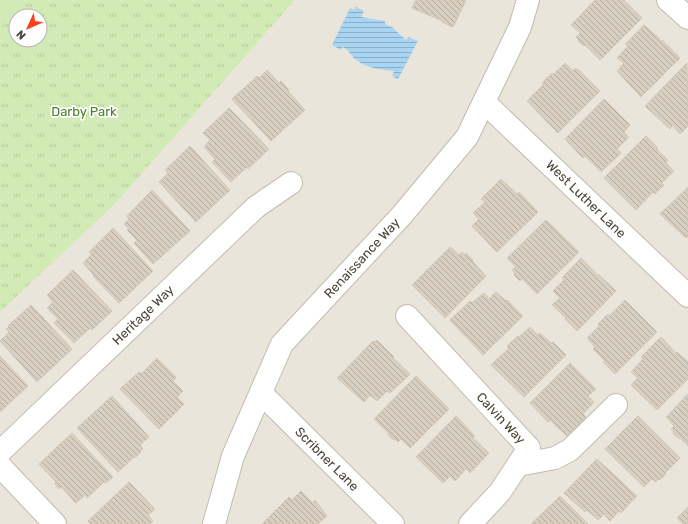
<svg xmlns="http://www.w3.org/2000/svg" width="688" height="524" font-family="Rubik,sans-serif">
	<defs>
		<pattern id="park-tufts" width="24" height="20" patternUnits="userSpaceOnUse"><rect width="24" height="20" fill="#d2eab5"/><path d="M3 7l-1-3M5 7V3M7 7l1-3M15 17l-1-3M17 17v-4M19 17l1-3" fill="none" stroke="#b6ca9c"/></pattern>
		<pattern id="water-rules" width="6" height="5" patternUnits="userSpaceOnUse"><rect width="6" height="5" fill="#a9d4f2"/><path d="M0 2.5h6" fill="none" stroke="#8caec5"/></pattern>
		<pattern id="building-back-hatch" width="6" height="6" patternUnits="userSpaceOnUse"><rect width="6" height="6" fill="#d8cfc1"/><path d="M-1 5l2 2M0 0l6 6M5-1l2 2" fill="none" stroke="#b1aa9e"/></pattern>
	</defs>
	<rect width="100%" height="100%" fill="#f6f3ec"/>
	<!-- residential -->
	<polygon fill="#eae5da" points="295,0 688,0 688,524 0,524 0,312 114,205"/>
	<!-- park -->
	<path fill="url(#park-tufts)" fill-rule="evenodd" d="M0 0H295L114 205 0 312ZM16 16H40V40H16Z"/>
	<!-- pitch -->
	<polygon fill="#d2eab5" points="0,0 19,0 0,29"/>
	<!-- water -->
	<path fill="url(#water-rules)" d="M356 7 364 11 361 17 385 21V24L392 27 406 40 408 37 418 41 398 79 392 76 394 71C382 70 367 68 356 60 351 56 348 49 342 47L341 50 332 45 350 8 354 10Z"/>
	<!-- building -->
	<g fill="url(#building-back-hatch)" stroke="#d3c7b4">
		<polygon points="416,0 466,0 453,27 442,22 443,21 412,8"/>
		<polygon points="595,0 624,0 642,18 600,60 585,45 584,46 578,41 579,40 576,37 580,33 571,25"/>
		<polygon points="644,25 660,39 659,40 660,42 662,40 680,58 641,97 617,71 624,63 617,58 628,46 625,44"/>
		<polygon points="565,63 573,71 575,68 578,70 578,69 600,91 558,133 527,101 544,84 542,83 552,73 553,75"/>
		<polygon points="687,63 688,126 680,134 673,126 670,129 645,106"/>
		<polygon points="267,70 279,83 281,81 289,90 288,91 305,110 271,141 232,99 257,76 259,78"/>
		<polygon points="604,99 630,125 624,132 629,137 617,149 621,153 601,172 585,156 583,158 565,139"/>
		<polygon points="229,108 269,149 248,169 247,167 231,182 212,162 215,159 204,147 210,140 203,133"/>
		<polygon points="646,136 658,148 657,150 668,160 666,163 674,171 662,183 664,185 655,194 653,192 636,210 604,178"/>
		<polygon points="190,146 230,190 196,222 159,182 168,173 165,170"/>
		<polygon points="501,179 517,194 519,192 538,212 497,252 472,226 479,219 473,213 485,202 481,199"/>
		<polygon points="688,187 688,236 686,238 660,214"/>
		<polygon points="152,190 190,231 153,264 134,243 137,240 127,230 129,229 124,224 129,219 127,216"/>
		<polygon points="546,220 579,252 537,294 522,279 520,281 514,275 515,273 512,270 516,267 507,258"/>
		<polygon points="113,228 153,271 119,303 93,276 94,275 83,263 92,254 89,252"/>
		<polygon points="450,247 459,255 462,252 465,255 466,253 473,260 472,261 486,276 445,318 412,285"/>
		<polygon points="581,258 596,273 595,274 596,276 598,274 616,291 577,331 565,319 566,318 552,305 560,298 553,291 564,280 562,278"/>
		<polygon points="73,270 112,311 92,330 90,328 74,343 54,323 58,319 47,308 53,302 47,295"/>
		<polygon points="496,292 506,301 507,300 523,316 483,355 450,320 470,301 472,303 484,293 489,299"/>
		<polygon points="625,300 657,332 615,374 603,362 605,361 593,349 595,347 587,338 599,326 598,324 608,314 609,316"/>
		<polygon points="31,305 72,349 37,382 0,341 9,332 6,329 9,327 8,326"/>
		<polygon points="530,327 538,335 540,333 551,343 553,342 566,355 524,397 491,365 509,348 507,346 518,336 519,337"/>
		<polygon points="661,337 676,353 677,352 688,362 688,379 657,410 631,385 638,378 631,372 643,359 641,357"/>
		<polygon points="377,340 394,357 393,358 410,374 390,393 387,391 377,401 370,395 364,402 337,378 373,341 374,342"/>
		<polygon points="0,356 28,386 0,412"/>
		<polygon points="157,358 176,377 173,381 183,391 177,397 184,404 159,429 120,389 139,372 141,374"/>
		<polygon points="570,363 596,389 588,396 594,402 583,414 586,417 567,436 550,420 548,422 530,403"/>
		<polygon points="416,376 449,409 410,448 401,439 398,442 395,439 394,440 388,435 389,434 374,419"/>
		<polygon points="688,394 688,446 680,438 679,439 673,433 674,432 671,429 674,426 666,417"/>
		<polygon points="112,396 149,437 140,445 143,449 140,451 141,452 135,458 134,457 118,472 77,428"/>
		<polygon points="456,416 475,436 473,438 489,453 470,473 466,469 455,481 450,476 443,483 416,457"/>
		<polygon points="638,416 680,458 665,473 666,474 660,480 658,479 656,482 652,479 644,487 605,449"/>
		<polygon points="72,433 113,477 106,483 104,482 87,498 85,495 76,503 61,487 59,489 55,484 56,482 39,464"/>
		<polygon points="597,459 637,496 621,513 619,511 610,521 604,514 598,520 587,510 585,512 564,493"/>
		<polygon points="129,482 155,509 148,515 153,521 150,524 91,524 88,521"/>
		<polygon points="301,491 313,503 315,500 327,516 318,524 262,524 289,497 292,500"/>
		<polygon points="560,496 588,524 531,524"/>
		<polygon points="688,507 688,524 683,524 677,518"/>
	</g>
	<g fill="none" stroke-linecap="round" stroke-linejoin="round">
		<defs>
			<g id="minor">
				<polyline points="668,0 688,18"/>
				<polyline points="484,102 688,296"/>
				<polyline points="407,316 529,448 500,492 470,524"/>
				<polyline points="261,393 393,524"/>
				<polyline points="0,452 256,207 291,183"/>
				<polyline points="518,465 555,458 570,450 616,405"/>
				<polyline points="0,466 55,524"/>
				<polyline points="214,524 233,456 282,344 402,215 467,137 520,27 528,0"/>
			</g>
		</defs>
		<!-- minor casing -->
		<use href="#minor" stroke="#c2bbae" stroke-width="24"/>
		<!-- minor -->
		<use href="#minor" stroke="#fff" stroke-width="22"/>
	</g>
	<g text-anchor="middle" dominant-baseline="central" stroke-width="3.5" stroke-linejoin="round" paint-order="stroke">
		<!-- park labels -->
		<g font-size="13" fill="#4a7f2a" stroke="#fff">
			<text x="84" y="111">Darby Park</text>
		</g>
		<!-- street labels -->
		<g font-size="13" fill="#4b4439" stroke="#fff">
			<text transform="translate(586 199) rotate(44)">West Luther Lane</text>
			<text transform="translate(362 258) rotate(-47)">Renaissance Way</text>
			<text transform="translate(143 315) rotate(-44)">Heritage Way</text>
			<text transform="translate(501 418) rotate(47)">Calvin Way</text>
			<text transform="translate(327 459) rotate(45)">Scribner Lane</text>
		</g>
	</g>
	<!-- north arrow -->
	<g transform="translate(28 28) rotate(225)"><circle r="19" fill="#ffffff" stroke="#b7b4b0"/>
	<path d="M0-3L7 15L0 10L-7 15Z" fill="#fc3f1d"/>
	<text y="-6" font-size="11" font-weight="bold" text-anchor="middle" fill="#4b4439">N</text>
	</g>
</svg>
